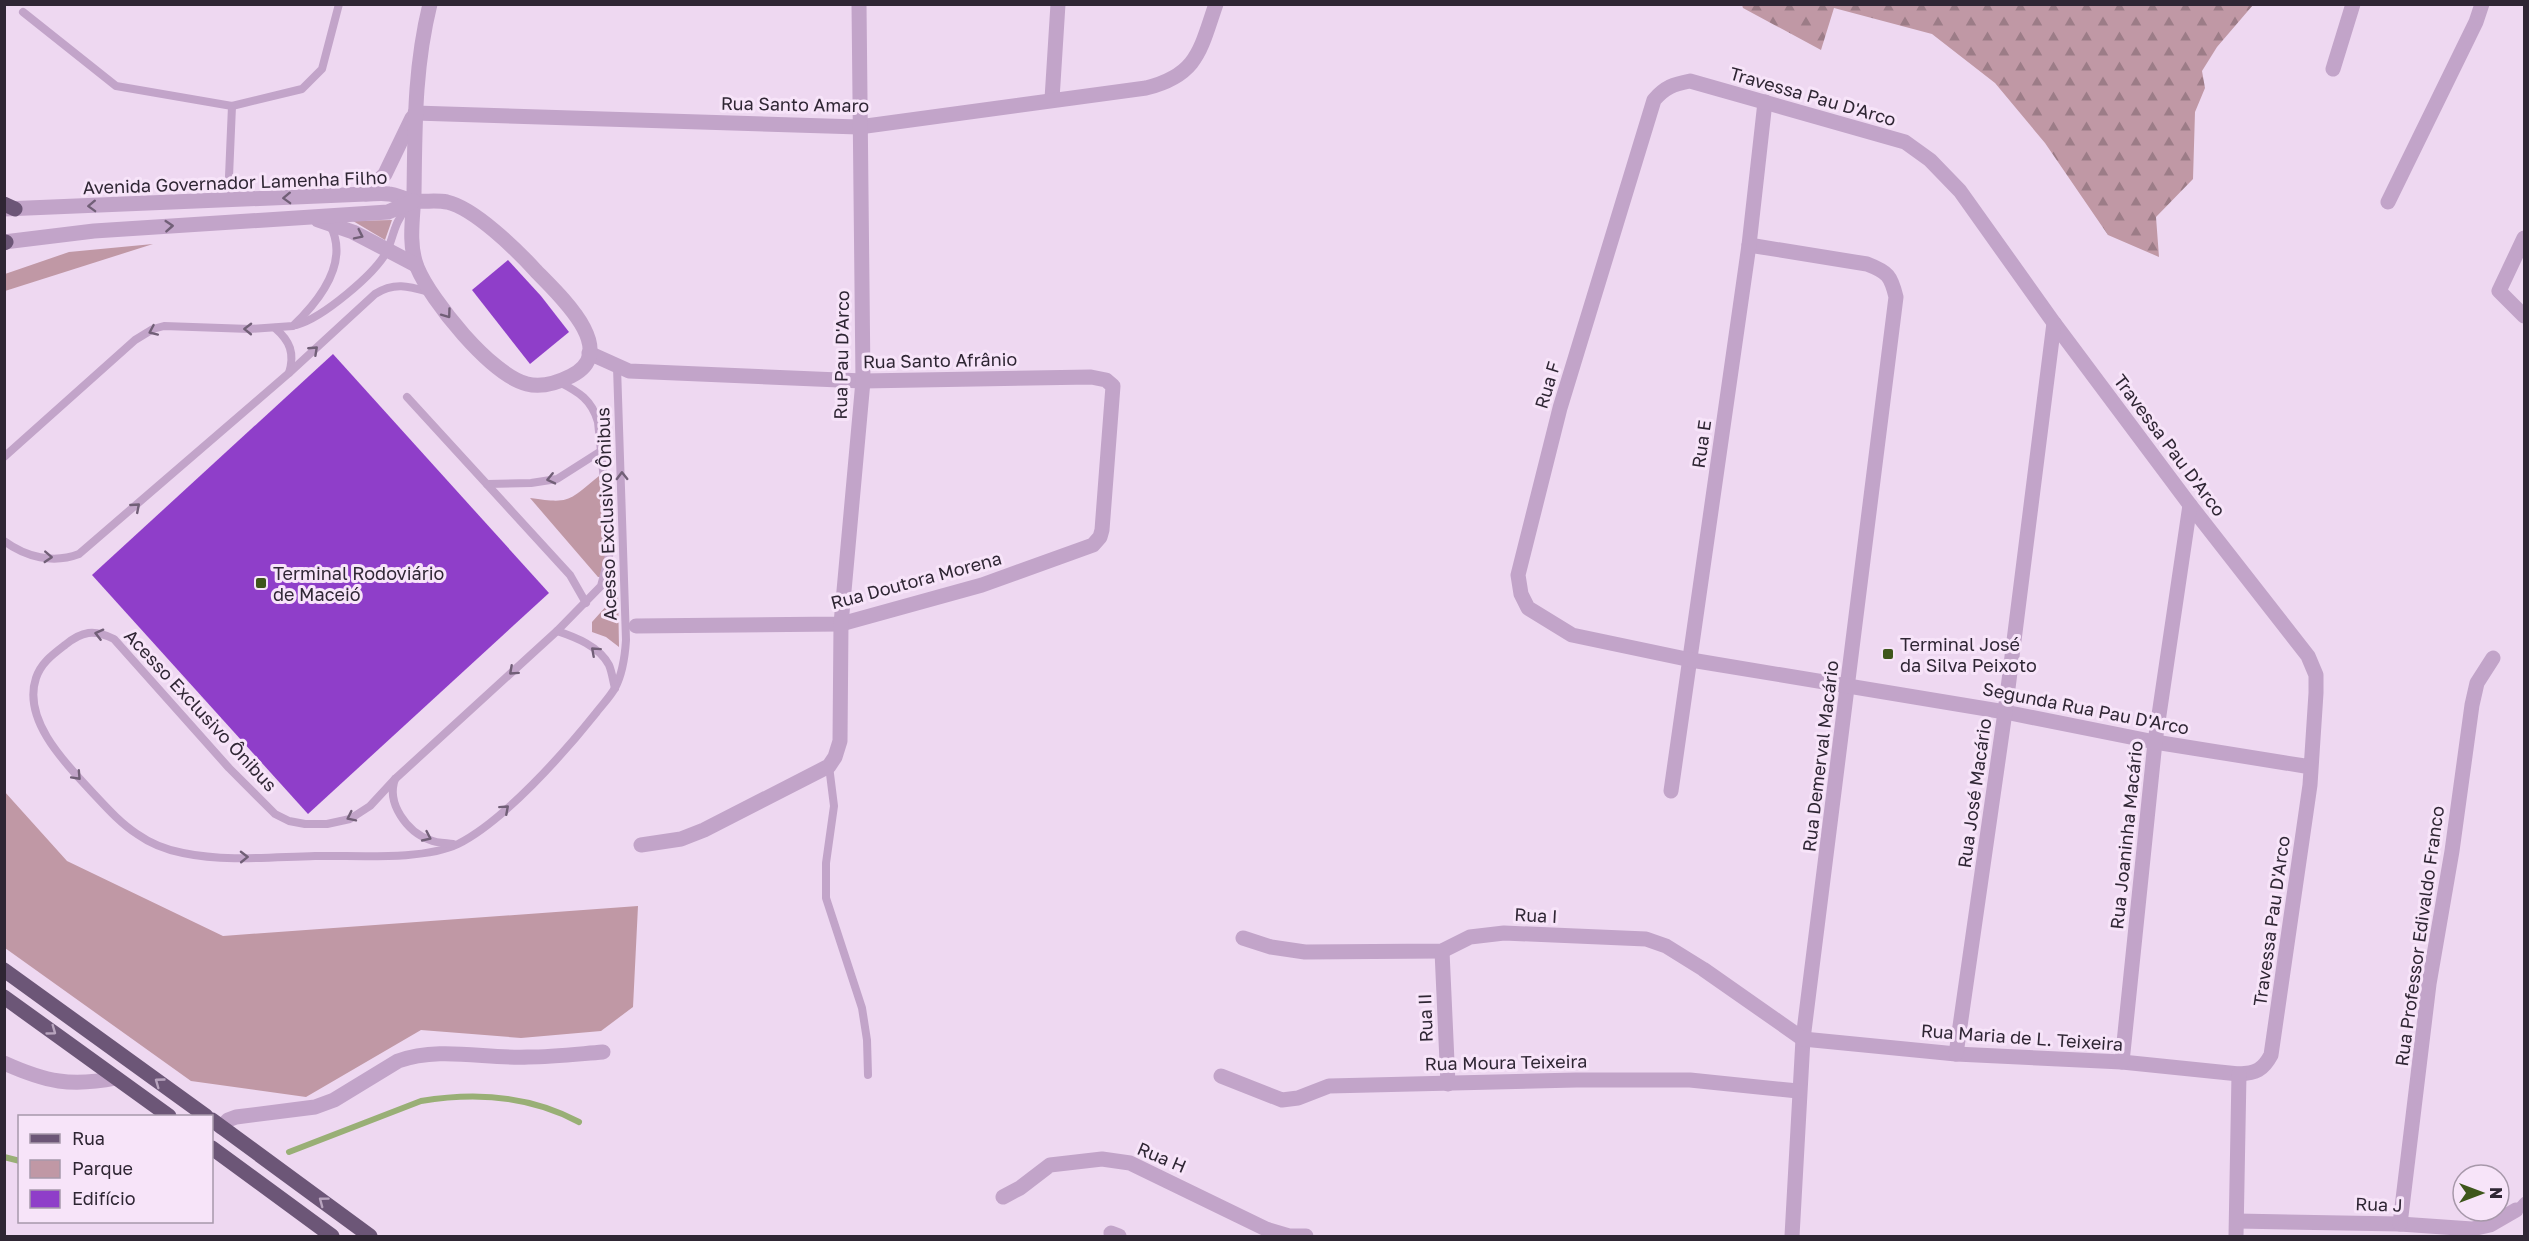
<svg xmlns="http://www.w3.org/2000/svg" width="2529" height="1241" font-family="'Golos Text',sans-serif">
	<defs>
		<pattern id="forest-firs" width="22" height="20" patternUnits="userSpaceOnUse" patternTransform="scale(1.5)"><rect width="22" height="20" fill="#c098a5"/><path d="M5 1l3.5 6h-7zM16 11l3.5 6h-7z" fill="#9c7c87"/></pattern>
	</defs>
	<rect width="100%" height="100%" fill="#eed8f1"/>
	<!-- green -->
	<g fill="#c098a5">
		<polygon points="392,220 385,240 353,221"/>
		<polygon points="153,244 5,291 5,274 69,252"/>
		<path d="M599 476 607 555 602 577H598L530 498C571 504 568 501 599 476Z"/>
		<polygon points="618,593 619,647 606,637 592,632 592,622"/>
		<polygon points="4,791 67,861 223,936 638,906 633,1007 601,1031 521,1038 421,1030 306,1097 191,1081 5,948"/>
	</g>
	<!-- forest -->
	<polygon fill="url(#forest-firs)" points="1742,5 2253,5 2217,47 2202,71 2205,88 2195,112 2193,179 2156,217 2159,257 2108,235 2045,143 1995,83 1932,34 1834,8 1821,50 1743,8"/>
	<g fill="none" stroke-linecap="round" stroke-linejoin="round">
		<!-- stream -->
		<g stroke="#99af76" stroke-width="6">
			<path d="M289 1152 421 1101C475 1092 531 1096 579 1122"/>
			<polyline points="4,1157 20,1161"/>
		</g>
	</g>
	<!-- building -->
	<g fill="#8f3ec9">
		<polygon points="508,260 541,296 569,332 530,364 472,290"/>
		<polygon points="333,354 549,593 308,814 92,575"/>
	</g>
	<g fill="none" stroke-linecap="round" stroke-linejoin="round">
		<!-- service -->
		<g stroke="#c2a4c9" stroke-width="8">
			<polyline points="23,12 116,86 232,106 302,89 322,69 339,4"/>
			<polyline points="228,200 232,106"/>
			<path d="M296 325C321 319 377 273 388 249 394 234 395 221 407 208"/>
			<path d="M275 328C290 341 295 353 289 373"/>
			<path d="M559 382C579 392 592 400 598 422L611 548 601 586 557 631 395 779 370 806 350 819 327 824H305L289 821 275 814 229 768 114 639C94 629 82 631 65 645 52 655 41 663 36 678 22 720 66 764 91 791 106 807 120 823 137 834 151 844 167 850 183 853 226 862 272 857 315 856 354 855 423 861 458 844 504 821 564 753 596 713 602 705 610 697 615 688 623 673 625 656 626 640L617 367"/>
			<polyline points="407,397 570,575 586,603"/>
			<path d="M4 457 135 340 153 329 164 326 250 329 293 326C319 301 350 262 330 225"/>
			<polyline points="487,484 531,483 557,479 601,451"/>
			<path d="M4 541C26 557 53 564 79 554L289 373 375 294C394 282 408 286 429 292"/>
			<path d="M557 631C575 637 599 646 609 665 612 672 613 681 615 688"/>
			<polyline points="829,766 834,806 826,863 826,898 862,1008 867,1040 868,1075"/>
			<path d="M395 779C386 803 407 832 430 840 436 843 446 843 453 844"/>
			<polyline points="2516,1210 2524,1201"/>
		</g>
		<!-- minor -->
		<g stroke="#c2a4c9" stroke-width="15">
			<polyline points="2333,69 2353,4"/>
			<polyline points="1052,99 1058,4"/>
			<path d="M415 113 859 127 1146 88C1198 75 1200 50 1216 4"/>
			<polyline points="2388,202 2476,22 2482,4"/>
			<polyline points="2524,238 2499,291 2524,316"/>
			<path d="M1749 245 1867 264C1888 272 1891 276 1896 297L1803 1039 1792 1236"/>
			<polyline points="589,353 629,371 863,381 1091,377 1106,380 1113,386 1102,530 1100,537 1093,545 982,585 841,624 636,626"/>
			<polyline points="1671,791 1749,245 1765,102"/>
			<polyline points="641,845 681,839 704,830 829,766 835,757 840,741 841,624 863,381 859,4"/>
			<path d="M1243 938 1271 947 1305 952 1442 951 1470 937 1504 933 1646 939 1666 946 1703 969 1803 1039 1956 1054 2122 1062 2239 1074C2256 1073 2263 1070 2271 1055L2310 785 2316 693V675L2308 656 2190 505 2054 323 1960 191 1930 160 1905 142 1690 81C1674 84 1665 87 1654 100L1560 408 1518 575 1521 594 1528 608 1572 635 1691 660 2005 712 2155 742 2311 767"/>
			<polyline points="1442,951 1448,1084"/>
			<polyline points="1956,1054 2005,712 2054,323"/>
			<polyline points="2122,1062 2155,742 2190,505"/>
			<path d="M4 1063C46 1082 71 1087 116 1078"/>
			<polyline points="1221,1076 1282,1100 1298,1098 1329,1086 1576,1080 1690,1080 1798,1091"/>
			<path d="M221 1127 228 1120 236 1117 315 1107 334 1100 398 1061C440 1046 485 1059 528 1057 553 1057 578 1054 603 1052"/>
			<polyline points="1003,1197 1020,1188 1050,1165 1102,1159 1130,1163 1266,1229 1289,1236 1306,1236"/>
			<polyline points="2237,1221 2400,1224 2472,1229 2490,1225 2516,1210"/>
			<polyline points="2400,1224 2429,984 2452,851 2472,705 2477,683 2493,658"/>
			<polyline points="1111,1233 1119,1236"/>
			<polyline points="2236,1236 2239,1074"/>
		</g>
		<!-- tertiary -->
		<g stroke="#c2a4c9" stroke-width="15">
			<polyline points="366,194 385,174 412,118"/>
			<path d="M4 209 366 194C373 194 382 193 389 194 398 195 406 200 415 201 426 202 436 200 447 202 474 208 517 250 536 271 557 293 622 351 571 376 557 383 542 388 527 384 491 375 431 301 417 267 408 244 413 217 414 194 415 128 414 69 430 4"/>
			<polyline points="318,220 353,232 416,265"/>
			<polyline points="4,242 94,231 388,212 414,201"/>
		</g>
		<!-- primary -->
		<g stroke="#6c5677" stroke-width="15">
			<polyline points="4,204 15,209"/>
			<polyline points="4,243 6,242"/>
			<polyline points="4,970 206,1116"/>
			<polyline points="4,997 169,1116"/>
			<polyline points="212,1120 370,1236"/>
			<polyline points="212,1148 332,1236"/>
		</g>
	</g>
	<!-- one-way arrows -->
	<defs><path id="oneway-chevron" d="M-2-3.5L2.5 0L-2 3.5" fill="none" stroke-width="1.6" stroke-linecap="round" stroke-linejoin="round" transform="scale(1.5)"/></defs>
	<g stroke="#715f77">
		<use href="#oneway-chevron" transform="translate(287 198) rotate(178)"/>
		<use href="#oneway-chevron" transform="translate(92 206) rotate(178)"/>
		<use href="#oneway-chevron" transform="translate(169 226) rotate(-4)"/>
		<use href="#oneway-chevron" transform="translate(359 235) rotate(26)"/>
		<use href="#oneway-chevron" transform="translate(447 314) rotate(54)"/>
		<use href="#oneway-chevron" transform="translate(248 329) rotate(-179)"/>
		<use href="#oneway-chevron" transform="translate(153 331) rotate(156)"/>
		<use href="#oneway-chevron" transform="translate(314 350) rotate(-43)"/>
		<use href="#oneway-chevron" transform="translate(622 476) rotate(-91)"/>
		<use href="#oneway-chevron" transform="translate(551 479) rotate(167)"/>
		<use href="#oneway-chevron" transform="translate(136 507) rotate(-41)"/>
		<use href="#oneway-chevron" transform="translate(48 557) rotate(3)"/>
		<use href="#oneway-chevron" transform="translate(99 634) rotate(-166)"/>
		<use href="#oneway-chevron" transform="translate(595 651) rotate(-138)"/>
		<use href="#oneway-chevron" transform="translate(513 671) rotate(138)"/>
		<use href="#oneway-chevron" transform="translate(77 776) rotate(47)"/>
		<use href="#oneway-chevron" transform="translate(505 809) rotate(-42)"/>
		<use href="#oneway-chevron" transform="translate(351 817) rotate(154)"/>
		<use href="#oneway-chevron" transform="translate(427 837) rotate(25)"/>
		<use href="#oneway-chevron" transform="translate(244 857) rotate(-1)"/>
	</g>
	<g stroke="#b8a4be">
		<use href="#oneway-chevron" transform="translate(52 1031) rotate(36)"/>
		<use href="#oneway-chevron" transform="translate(159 1082) rotate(-144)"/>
		<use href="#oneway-chevron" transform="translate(323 1201) rotate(-143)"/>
	</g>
	<!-- markers -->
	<g fill="#3e561b" stroke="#f7e4f9" stroke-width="2">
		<rect x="255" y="577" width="12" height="12" rx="3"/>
		<rect x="1882" y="648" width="12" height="12" rx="3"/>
	</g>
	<g text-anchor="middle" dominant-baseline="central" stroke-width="6" stroke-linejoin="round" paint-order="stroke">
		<!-- street labels -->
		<g font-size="18" fill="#2f2634" stroke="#f7e4f9">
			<text transform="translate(1813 96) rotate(16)">Travessa Pau D'Arco</text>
			<text transform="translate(795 104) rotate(1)">Rua Santo Amaro</text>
			<text transform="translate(235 182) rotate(-2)">Avenida Governador Lamenha Filho</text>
			<text transform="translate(841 355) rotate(-89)">Rua Pau D'Arco</text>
			<text transform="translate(940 360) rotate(-1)">Rua Santo Afrânio</text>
			<text transform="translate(1547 385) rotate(-73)">Rua F</text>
			<text transform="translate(1701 444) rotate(-82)">Rua E</text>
			<text transform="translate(2170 445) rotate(53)">Travessa Pau D'Arco</text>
			<text transform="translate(606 514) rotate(-92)">Acesso Exclusivo Ônibus</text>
			<text transform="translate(916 580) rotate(-15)">Rua Doutora Morena</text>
			<text transform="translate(2086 708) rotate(11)">Segunda Rua Pau D'Arco</text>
			<text transform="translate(201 710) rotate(47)">Acesso Exclusivo Ônibus</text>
			<text transform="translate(1820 756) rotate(-83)">Rua Demerval Macário</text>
			<text transform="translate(1974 793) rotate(-82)">Rua José Macário</text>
			<text transform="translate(2126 835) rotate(-84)">Rua Joaninha Macário</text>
			<text transform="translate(1536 915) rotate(3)">Rua I</text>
			<text transform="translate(2271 921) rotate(-82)">Travessa Pau D'Arco</text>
			<text transform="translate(2419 936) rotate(-82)">Rua Professor Edivaldo Franco</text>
			<text transform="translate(1425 1018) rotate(-92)">Rua II</text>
			<text transform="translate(2022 1037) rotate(4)">Rua Maria de L. Teixeira</text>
			<text transform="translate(1506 1062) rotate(-1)">Rua Moura Teixeira</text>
			<text transform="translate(1162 1157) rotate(23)">Rua H</text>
			<text transform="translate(2379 1204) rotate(2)">Rua J</text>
		</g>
		<!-- poi labels -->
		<g font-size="18" fill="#2f2634" stroke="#f7e4f9" text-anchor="start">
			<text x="273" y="573">Terminal Rodoviário<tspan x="273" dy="21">de Maceió</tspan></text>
			<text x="1900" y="644">Terminal José<tspan x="1900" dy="21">da Silva Peixoto</tspan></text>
		</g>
	</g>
	<!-- border -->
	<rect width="2529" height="1241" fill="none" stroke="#2f2634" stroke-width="12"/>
	<!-- legend -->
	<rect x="18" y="1115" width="195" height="108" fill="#f7e4f9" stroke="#a798aa" stroke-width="1.5"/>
	<rect x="30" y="1134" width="30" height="9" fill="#6c5677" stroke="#a798aa" stroke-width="1.5"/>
	<text x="72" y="1145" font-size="18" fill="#2f2634">Rua</text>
	<rect x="30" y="1160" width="30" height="18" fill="#c098a5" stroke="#a798aa" stroke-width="1.5"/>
	<text x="72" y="1175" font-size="18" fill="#2f2634">Parque</text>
	<rect x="30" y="1190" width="30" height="18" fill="#8f3ec9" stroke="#a798aa" stroke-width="1.5"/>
	<text x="72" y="1205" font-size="18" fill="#2f2634">Edifício</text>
	<!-- north arrow -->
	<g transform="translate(2481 1193) rotate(90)"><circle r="28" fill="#f7e4f9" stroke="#a798aa" stroke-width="1.5"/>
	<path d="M0-4.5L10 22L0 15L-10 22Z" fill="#3e561b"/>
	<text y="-9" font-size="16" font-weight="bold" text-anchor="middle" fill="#2f2634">N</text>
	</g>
</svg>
